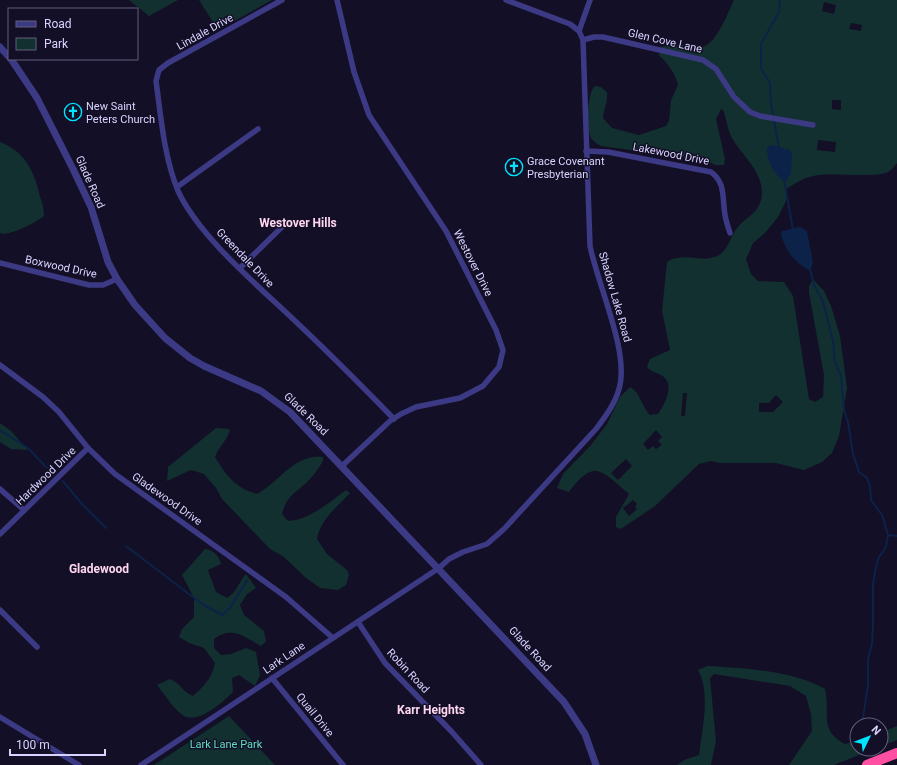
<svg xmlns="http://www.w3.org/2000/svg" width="897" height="765" font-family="Roboto,sans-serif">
	<rect width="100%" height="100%" fill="#130f26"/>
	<!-- green -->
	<g fill="#12302f" fill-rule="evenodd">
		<polygon points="129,0 178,0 149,16"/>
		<polygon points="199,0 272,0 218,30"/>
		<path d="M734 0H897V163C894 166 892 170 888 172 876 178 837 173 820 175 807 176 797 182 786 189V201L778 217 765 233 753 243 746 259 751 274 758 281 784 282 793 296 809 399 815 402 823 397 824 375 809 293V286L813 279 824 291 831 306 840 336 847 388 839 436 832 453 822 462 804 470 776 463H720L711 461 699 464 655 506 621 529 616 527V517L629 494C601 470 594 458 569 492L557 488 563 474 591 445 607 424 620 397 630 387C640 392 642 407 650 415L658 414C665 404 676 383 661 375 655 372 652 372 647 367L650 359 670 350 662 311 667 262C682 252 698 262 714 257 729 253 729 237 738 227 745 218 758 213 761 200 767 175 743 157 732 138 727 129 727 119 723 110L721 109 716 119 725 159 724 165H715L706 160 601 146C595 143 590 139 589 132 586 123 588 91 595 86L601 87 607 92C608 101 604 109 603 118L612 128 639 135 666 126 669 121 671 100 678 85C675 73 668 64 659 55L661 47C675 42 687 47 701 47 716 46 728 12 734 0ZM824 2 836 5 834 14 822 11ZM851 23 862 25 861 31 849 29ZM832 100H841V110L832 109ZM818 140 836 142 835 152 817 150ZM683 393H687L685 416H681ZM776 395 783 402 773 412H759V403H769ZM656 430 662 437 658 441 662 445 656 449 653 446 648 450 643 444ZM626 459 632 466 618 480 611 473ZM633 500 637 504 635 507 637 509 629 516 623 508Z"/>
		<path d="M0 142C23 151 33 168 39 192 41 202 44 205 44 216 37 222 8 237 0 233Z"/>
		<polygon points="0,423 11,431 28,450 11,449 0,442"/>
		<path d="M216 428 230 429C228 440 219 446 215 457 226 475 235 488 257 494 280 482 293 454 323 457V461C319 467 315 474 310 479 297 493 287 494 282 514L288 521C309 520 330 502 346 490L350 493C337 507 320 520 317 539L327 554 347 570 349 575 346 585 338 590 320 588 305 577 284 557 270 549 222 499 216 488 204 474 191 470 167 481 168 467Z"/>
		<path d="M205 549C214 550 219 556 221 564L208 570 216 592 227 598C239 590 237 584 246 574L256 588 247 594 240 605 244 615 264 631 266 641 261 646C243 636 232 626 214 639V648L221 655 231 654 246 648 256 652 260 675 255 686 239 675 232 678 233 692C223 702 199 724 184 716 174 710 165 695 157 685L170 679C182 684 181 691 193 696 203 687 213 677 215 663L204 648 189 643 179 637 182 629 194 617V598L182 575Z"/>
		<path d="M707 666C744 668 794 671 825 689 831 715 818 729 845 744L857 741V749H874L834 765H789L812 731 811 714 806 696 790 686 714 674 710 678 716 741 711 765H677L684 760 699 755C702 730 711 693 698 670Z"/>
		<polygon points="229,716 275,765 154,765"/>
		<polygon points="897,726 897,740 881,746 881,733"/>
	</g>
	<!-- water -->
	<g fill="#0c2248">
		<path d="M771 145 790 150 792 154 791 174 785 182C775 175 766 161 767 147Z"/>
		<path d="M800 227 807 231 813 262 810 271C797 263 790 257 784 243 782 238 780 235 782 231Z"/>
	</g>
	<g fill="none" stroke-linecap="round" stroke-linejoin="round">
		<!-- stream -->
		<g stroke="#0c2248" stroke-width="2">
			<polyline points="779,148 771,104 770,83 761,68 761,44 779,12 780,0"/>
			<polyline points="784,179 793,230"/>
			<polyline points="810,269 814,285 823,302 833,341 835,362 841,376 844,410 848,422 853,454 859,472 867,478 870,486 871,500 882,515 888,535 886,547 879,557 876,567 873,584 873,626 872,644 868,659 868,685 862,725"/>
			<polyline points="0,430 28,448 45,466 56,473"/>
			<polyline points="63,481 81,503 106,528"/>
			<polyline points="888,535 897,536"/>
			<polyline points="126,546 202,604 222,615 230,608 247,580"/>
			<polyline points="864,749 864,754"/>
		</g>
		<!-- minor -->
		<g stroke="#3d3a85" stroke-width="5.5">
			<path d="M282 0 168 63 159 70 156 81C161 117 164 157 178 191 199 236 256 284 293 319 327 351 361 385 394 419"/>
			<polyline points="337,0 354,72 369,115 446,231 496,330 503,350 499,367 483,386 460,398 416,407 401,414 390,421 342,466"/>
			<polyline points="579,31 590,0"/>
			<polyline points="583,40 594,37 603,37 703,60 716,69 734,97 750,112 760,116 813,125"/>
			<path d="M586 151 608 152 711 172C726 183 722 198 725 215 726 221 728 227 730 233"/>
			<polyline points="177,187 258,129"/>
			<polyline points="0,263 89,285 103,285 117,279"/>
			<polyline points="240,268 284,225"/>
			<polyline points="0,365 43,397 59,412 88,448 115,474 286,597 333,638"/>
			<polyline points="0,489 24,510"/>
			<polyline points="0,534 88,448"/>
			<polyline points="0,610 37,647"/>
			<polyline points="358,622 385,663 452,732 481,765"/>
			<polyline points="272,678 343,765"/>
			<polyline points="0,717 79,765"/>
			<path d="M141 765 439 568 449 559 463 552 487 544 504 529 596 429C605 417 615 404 619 389 630 353 598 286 590 246L583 40 579 31 570 24 506 0"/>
		</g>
		<!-- tertiary -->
		<g stroke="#3d3a85" stroke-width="7">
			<polyline points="0,47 9,57"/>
			<polyline points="11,59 37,98 74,171 91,207 108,262 117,279 135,305 165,338 190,358 204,366 261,391 290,412 564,702 585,734 596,765"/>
		</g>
		<!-- motorway -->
		<polyline stroke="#ff4fa3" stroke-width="10" points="867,765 897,753"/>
	</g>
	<!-- icons -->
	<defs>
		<symbol id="church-ring" viewBox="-11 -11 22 22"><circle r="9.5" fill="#130f26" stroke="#00e5ff" stroke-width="1.5"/><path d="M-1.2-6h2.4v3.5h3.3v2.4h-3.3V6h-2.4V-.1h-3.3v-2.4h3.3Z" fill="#00e5ff"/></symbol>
	</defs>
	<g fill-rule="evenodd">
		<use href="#church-ring" x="63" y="102" width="20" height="20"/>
		<use href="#church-ring" x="504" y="157" width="20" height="20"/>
	</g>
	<g text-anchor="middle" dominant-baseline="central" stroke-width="3" stroke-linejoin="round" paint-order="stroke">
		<!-- street labels -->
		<g font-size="11" fill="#d9d4ff" stroke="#130f26">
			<text transform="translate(205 32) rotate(-29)">Lindale Drive</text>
			<text transform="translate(665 41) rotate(13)">Glen Cove Lane</text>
			<text transform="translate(671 154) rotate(11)">Lakewood Drive</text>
			<text transform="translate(90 182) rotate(66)">Glade Road</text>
			<text transform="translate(245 258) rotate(46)">Greendale Drive</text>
			<text transform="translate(473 263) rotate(63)">Westover Drive</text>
			<text transform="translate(61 267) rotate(12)">Boxwood Drive</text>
			<text transform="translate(615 297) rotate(74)">Shadow Lake Road</text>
			<text transform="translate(306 414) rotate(44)">Glade Road</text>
			<text transform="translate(46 476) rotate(-44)">Hardwood Drive</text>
			<text transform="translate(167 499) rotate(35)">Gladewood Drive</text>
			<text transform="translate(530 649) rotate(47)">Glade Road</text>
			<text transform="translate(284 658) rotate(-34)">Lark Lane</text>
			<text transform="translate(408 671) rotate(47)">Robin Road</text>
			<text transform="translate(315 715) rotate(51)">Quail Drive</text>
		</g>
		<!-- poi labels -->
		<g font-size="11" fill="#d9d4ff" stroke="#130f26" text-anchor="start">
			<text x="86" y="106">New Saint<tspan x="86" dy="13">Peters Church</tspan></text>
			<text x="527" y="161">Grace Covenant<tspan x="527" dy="13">Presbyterian</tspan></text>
		</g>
		<!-- park labels -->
		<g font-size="11" fill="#5fe0c0" stroke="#130f26">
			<text x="226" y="744">Lark Lane Park</text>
		</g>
		<!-- neighbourhood labels -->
		<g font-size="12" font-weight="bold" fill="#ffd6f0" stroke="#130f26">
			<text x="298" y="223">Westover Hills</text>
			<text x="99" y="569">Gladewood</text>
			<text x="431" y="710">Karr Heights</text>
		</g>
	</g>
	<!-- legend -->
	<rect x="8" y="8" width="130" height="52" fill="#130f26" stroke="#625e7d"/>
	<rect x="16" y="21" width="20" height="6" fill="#3d3a85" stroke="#625e7d"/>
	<text x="44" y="28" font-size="12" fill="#d9d4ff">Road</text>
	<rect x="16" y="38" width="20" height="12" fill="#12302f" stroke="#625e7d"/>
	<text x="44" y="48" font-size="12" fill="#d9d4ff">Park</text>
	<!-- north arrow -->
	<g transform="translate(869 737) rotate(47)"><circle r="19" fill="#130f26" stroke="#625e7d"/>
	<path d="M0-3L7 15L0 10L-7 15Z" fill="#00e5ff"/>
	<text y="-6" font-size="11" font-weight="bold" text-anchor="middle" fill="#d9d4ff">N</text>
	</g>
	<!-- scale -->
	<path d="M10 749v6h95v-6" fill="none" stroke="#d9d4ff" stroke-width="2"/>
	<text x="16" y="749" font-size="12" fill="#d9d4ff" stroke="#130f26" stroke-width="3" paint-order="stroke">100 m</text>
</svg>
